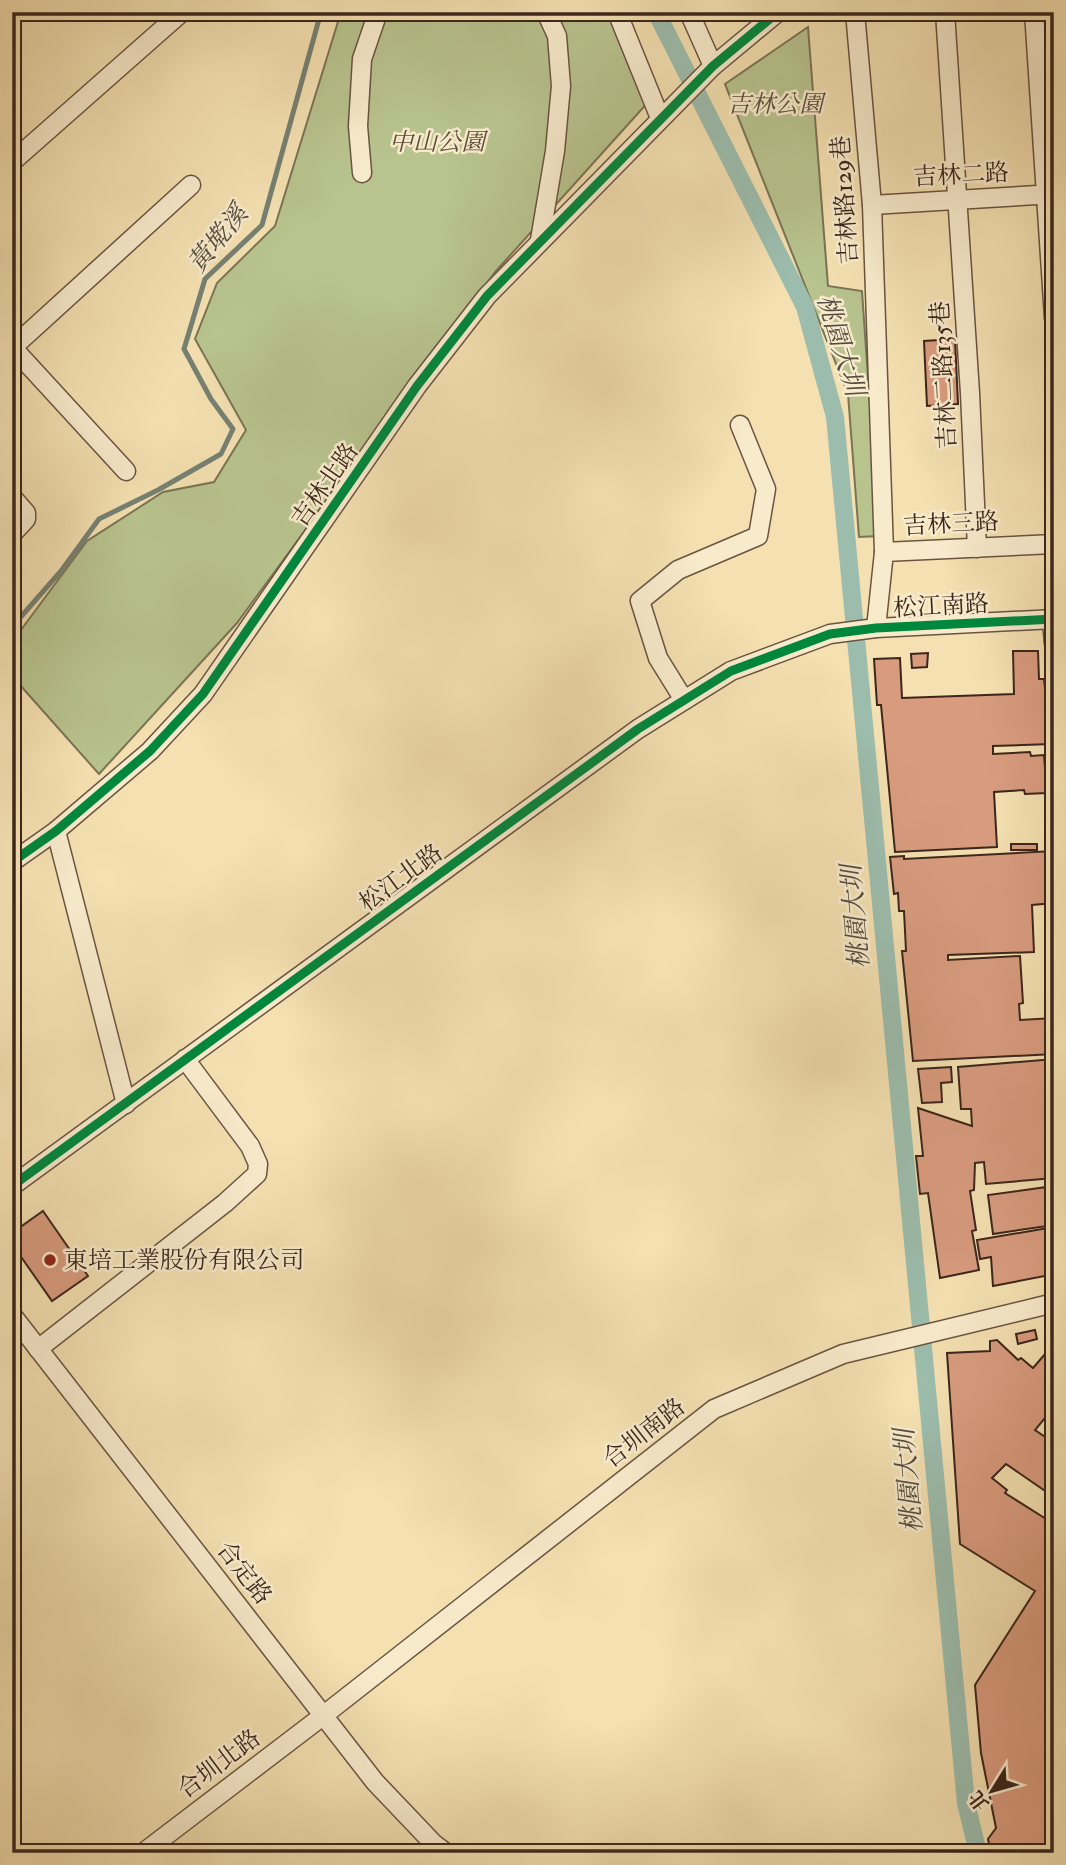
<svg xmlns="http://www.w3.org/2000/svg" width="1066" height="1865" font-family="'IM FELL Double Pica','Noto Serif TC',serif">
	<rect width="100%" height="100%" fill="#f4e0b1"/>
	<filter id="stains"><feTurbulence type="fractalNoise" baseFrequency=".00286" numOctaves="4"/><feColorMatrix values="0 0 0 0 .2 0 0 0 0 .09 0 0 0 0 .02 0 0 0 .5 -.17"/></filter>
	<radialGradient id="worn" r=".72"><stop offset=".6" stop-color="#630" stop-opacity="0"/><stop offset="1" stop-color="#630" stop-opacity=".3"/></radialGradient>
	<!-- green -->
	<g fill="#b8c38e" stroke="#7a7455" stroke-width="2">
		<polygon points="341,12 611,12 650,100 496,271 237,623 99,774 12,676 12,642 87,541 163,492 214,482 246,430 195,339 217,283 275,226"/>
		<polygon points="808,27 828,286 862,291 879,536 859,537 848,394 725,84"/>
	</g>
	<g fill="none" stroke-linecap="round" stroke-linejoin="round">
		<!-- stream -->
		<polyline stroke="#768173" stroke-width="5" points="12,627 61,571 99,519 158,490 221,454 233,429 211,399 184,349 205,279 262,225 321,12"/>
		<!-- canal -->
		<polyline stroke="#9cbdad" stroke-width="18" points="656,12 805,307 835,417 966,1803 978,1853"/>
	</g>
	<!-- building -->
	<g fill="#d89b7e" stroke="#3c261c" stroke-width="2">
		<polygon points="955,339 958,404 927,406 924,341"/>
		<polygon points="1013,651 1038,651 1039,679 1044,679 1051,744 993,746 993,754 1030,752 1031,756 1044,755 1047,793 1025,794 1024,790 994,792 997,847 895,852 881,705 877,705 874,659 900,658 902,698 1014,694"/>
		<polygon points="928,653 927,667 912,668 911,654"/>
		<rect x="1011" y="844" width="26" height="6"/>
		<polygon points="1054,851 1054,903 1032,905 1034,952 948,955 948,960 1020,956 1023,1003 1019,1004 1020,1020 1054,1018 1054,1054 913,1061 902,951 906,951 904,911 899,911 898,893 894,894 890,857 904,856 904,859"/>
		<polygon points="1054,1059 1054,1178 986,1184 984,1162 975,1163 974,1190 970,1191 976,1230 972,1231 979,1270 940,1278 928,1193 920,1194 916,1156 923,1156 918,1108 972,1126 971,1109 961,1109 958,1067"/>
		<polygon points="951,1067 952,1082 941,1083 942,1102 922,1103 918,1069"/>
		<polygon points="1054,1186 1054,1225 993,1234 988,1195"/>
		<polygon points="43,1211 88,1276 52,1301 12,1244 12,1233"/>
		<polygon points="1054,1227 1054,1247 1047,1248 1050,1275 993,1286 991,1257 980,1259 977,1240"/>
		<polygon points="1035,1330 1037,1339 1018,1344 1016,1334"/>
		<polygon points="997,1340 1018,1360 1021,1358 1033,1368 1045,1354 1051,1358 1054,1355 1054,1407 1035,1430 1054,1443 1054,1497 1006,1464 992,1478 1007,1490 1005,1493 1054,1524 1054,1853 991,1853 988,1839 996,1828 981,1753 975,1685 1035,1591 960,1544 947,1353 990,1351 990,1341"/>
	</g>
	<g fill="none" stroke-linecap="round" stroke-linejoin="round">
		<defs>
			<g id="minor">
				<polyline points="617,12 660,118"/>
				<polyline points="689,12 713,66"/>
				<polyline points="855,12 872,205 884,552"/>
				<polyline points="945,12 970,393 977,548"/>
				<polyline points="1034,12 1054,318"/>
				<polyline points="12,162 182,12"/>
				<polyline points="362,173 358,126 362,59 378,12"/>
				<polyline points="872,205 1054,194"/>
				<polyline points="540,240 555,151 561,86 557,36 546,12"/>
				<polyline points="12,348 191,185"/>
				<polyline points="13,348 126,471"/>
				<polyline points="12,497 26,513 26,519 12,534"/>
				<polyline points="1052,620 1054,644"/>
				<polyline points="876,628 884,552 1054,544"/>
				<polyline points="684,700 658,658 640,601 678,570 758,536 766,489 740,425"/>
				<polyline points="56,831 126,1104"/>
				<polyline points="12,862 56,831 150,751 203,694 417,386 487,296 713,66 778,12"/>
				<polyline points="12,1186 638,729 731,671 830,634 876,628 1054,619"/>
				<polyline points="12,1315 375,1782 434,1844 446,1853"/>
				<polyline points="38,1349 225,1203 257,1174 258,1164 250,1146 185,1059"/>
				<polyline points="143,1853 324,1715 714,1409 843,1354 1054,1303"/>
			</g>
		</defs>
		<!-- minor casing -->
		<use href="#minor" stroke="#6a5441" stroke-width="21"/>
		<!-- minor -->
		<use href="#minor" stroke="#f8ebcc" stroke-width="18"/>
		<defs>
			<g id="cycleway">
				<polyline points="12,862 56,831 150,751 203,694 417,386 487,296 713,66 778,12"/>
				<polyline points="12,1186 638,729 731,671 830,634 876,628 1054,619"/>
			</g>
		</defs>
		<!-- cycleway casing -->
		<use href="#cycleway" stroke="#f8ebcc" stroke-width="13"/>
		<!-- cycleway -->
		<use href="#cycleway" stroke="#00873e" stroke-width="9"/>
	</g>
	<!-- markers -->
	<circle fill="#8f2418" stroke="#f8ebcc" stroke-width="2.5" cx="50" cy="1260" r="7"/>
	<g text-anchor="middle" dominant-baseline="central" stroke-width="5" stroke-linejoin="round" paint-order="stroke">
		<!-- park labels -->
		<g font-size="24" font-style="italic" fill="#5b4d38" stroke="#f8ebcc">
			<text x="775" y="104">吉林公園</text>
			<text x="437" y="142">中山公園</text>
		</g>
		<!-- street labels -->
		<g font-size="24" fill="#3c261c" stroke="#f8ebcc">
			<text transform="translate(961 175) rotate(-3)">吉林二路</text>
			<text transform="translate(845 200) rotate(-94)">吉林路129巷</text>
			<text transform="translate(944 375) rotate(-93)">吉林二路135巷</text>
			<text transform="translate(325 485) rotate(-55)">吉林北路</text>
			<text transform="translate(951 524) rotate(-3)">吉林三路</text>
			<text transform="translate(941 606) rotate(-3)">松江南路</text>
			<text transform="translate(401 878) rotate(-36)">松江北路</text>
			<text transform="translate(644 1433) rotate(-38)">合圳南路</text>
			<text transform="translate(244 1573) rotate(52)">合定路</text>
			<text transform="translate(219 1764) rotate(-37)">合圳北路</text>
		</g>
		<!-- poi labels -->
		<g font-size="24" fill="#3c261c" stroke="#f8ebcc" text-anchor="start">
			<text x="64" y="1260">東培工業股份有限公司</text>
		</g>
		<!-- water labels -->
		<g font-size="26" font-style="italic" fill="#544c40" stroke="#f8ebcc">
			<text transform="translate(218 239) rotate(-51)">黃墘溪</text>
			<text transform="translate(840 345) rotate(73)">桃園大圳</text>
			<text transform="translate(856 917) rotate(-95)">桃園大圳</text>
			<text transform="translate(909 1481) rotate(-95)">桃園大圳</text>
		</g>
	</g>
	<!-- margin -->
	<rect width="1066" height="1865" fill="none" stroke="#f4e0b1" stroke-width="42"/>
	<rect x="14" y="14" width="1038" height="1837" fill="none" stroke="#3c261c" stroke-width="3.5"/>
	<rect x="21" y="21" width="1024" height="1823" fill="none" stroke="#3c261c" stroke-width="2"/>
	<!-- north arrow -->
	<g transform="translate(992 1791) rotate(233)" stroke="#f8ebcc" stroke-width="5" paint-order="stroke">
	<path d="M0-5L12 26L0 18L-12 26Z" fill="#3c261c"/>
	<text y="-10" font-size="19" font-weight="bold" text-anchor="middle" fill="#3c261c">北</text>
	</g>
	<rect width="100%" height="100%" filter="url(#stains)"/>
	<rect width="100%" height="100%" fill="url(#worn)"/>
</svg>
